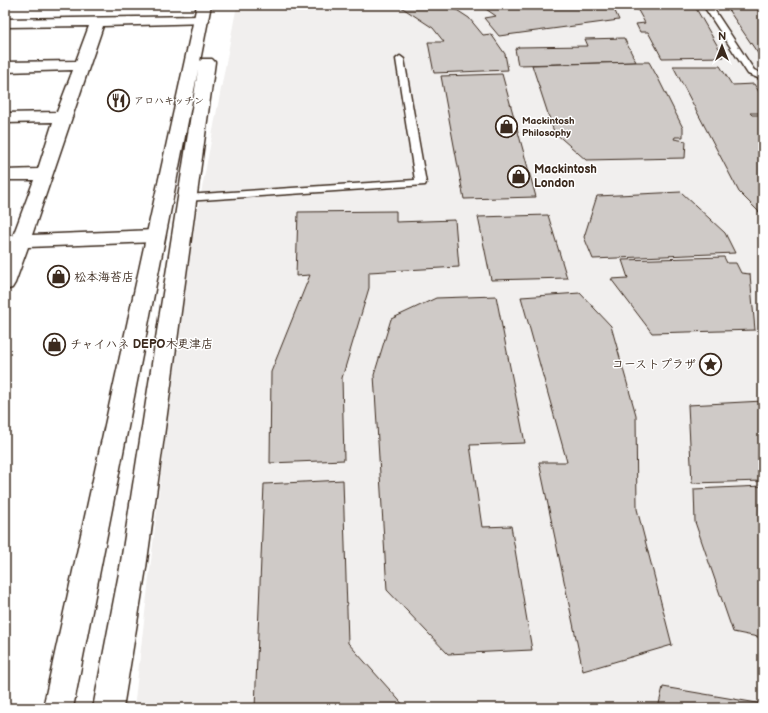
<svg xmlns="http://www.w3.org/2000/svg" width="768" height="713" font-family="'Balsamiq Sans','Klee One',sans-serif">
	<rect width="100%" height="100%" fill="#fff"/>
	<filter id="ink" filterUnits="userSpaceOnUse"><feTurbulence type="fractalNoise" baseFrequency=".025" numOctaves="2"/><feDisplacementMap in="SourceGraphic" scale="8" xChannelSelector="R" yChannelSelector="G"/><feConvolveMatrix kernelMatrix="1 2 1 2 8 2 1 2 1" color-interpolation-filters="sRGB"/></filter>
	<g filter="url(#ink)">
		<!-- built -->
		<polygon fill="#f1efee" points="237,5 763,5 763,708 134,708 182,293"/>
		<!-- building -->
		<g fill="#cfcac7" stroke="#3b2a1e">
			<polygon points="398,5 449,5 469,18 483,35 491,34 505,54 508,70 434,73 428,42 444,42 433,28"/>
			<polygon points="480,5 610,5 614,9 619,20 499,36 484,18 496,16"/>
			<polygon points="635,5 694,5 724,57 662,58 648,32 640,32 636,24 645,23"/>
			<polygon points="725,5 763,5 763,61"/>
			<polygon points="624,38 636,62 518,65 515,49 519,47 588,46 585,39"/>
			<polygon points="636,62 649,62 659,80 683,128 683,137 675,137 674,139 686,141 685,158 586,160 554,132 532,65"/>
			<polygon points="673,66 720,66 732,85 754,84 763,98 763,113 750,113 752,115 763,115 763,216 739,192"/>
			<polygon points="502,74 536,197 464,199 441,76"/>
			<polygon points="681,192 725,233 735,253 593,259 584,237 597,196"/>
			<polygon points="396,211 396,222 455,220 459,267 369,272 369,288 342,378 344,460 270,463 271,372 310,275 296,276 298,212"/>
			<polygon points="548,215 567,278 491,280 478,217"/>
			<polygon points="724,257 727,263 736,263 741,273 750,274 755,330 652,333 611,279 628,278 622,260"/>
			<polygon points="580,293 611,326 636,415 637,509 672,645 583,671 539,462 567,462 521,297"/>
			<polygon points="496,296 525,443 470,445 482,527 511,526 532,650 448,654 387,590 374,375 391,319 436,298"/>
			<polygon points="763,401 763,481 692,483 688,405"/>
			<polygon points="343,480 348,643 406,708 255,708 264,484"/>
			<polygon points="763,486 763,638 733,632 695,522 694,489"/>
			<polygon points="663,687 763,704 763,708 658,708"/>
		</g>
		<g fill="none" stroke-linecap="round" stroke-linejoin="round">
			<defs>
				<g id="service">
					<polygon points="703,5 711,5 754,70 763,74 763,80 748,74"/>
					<polygon points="400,56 404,59 426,183 425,185 186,201 181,198 186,195 415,180 396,59"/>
				</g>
				<polygon id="minor" points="202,16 207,17 209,20 207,23 103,26 32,235 155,230 162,232 165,236 162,240 155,242 28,247 15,283 12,288 5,290 5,256 8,248 5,248 5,236 13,236 34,180 5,180 5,170 38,169 53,122 5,123 5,113 57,112 73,70 5,72 5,62 76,61 89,26 5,27 5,19"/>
				<polygon id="tertiary" points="197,5 211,5 200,61 202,59 212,59 215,62 146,568 123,708 93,708 120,568 198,70 73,708 43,708"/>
			</defs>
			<!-- service casing -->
			<use href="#service" stroke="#3b2a1e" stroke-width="3"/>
			<!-- minor casing -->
			<use href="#minor" stroke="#3b2a1e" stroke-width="3"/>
			<!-- tertiary casing -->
			<use href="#tertiary" stroke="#3b2a1e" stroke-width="3"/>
			<!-- service -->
			<use href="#service" fill="#fff" fill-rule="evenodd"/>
			<!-- minor -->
			<use href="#minor" fill="#fff" fill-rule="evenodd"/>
			<!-- tertiary -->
			<use href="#tertiary" fill="#fff" fill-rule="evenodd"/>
		</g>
	</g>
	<!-- icons -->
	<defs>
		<symbol id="restaurant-ring" viewBox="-11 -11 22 22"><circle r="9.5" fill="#fff" stroke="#3b2a1e" stroke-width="1.5"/><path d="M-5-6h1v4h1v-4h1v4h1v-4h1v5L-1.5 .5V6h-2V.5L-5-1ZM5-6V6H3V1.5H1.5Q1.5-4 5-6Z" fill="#3b2a1e"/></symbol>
		<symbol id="shop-ring" viewBox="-11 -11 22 22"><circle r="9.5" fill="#fff" stroke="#3b2a1e" stroke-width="1.5"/><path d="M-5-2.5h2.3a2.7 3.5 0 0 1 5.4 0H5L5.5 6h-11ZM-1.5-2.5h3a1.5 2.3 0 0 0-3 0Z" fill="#3b2a1e"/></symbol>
		<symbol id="sight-ring" viewBox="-11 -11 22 22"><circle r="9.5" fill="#fff" stroke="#3b2a1e" stroke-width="1.5"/><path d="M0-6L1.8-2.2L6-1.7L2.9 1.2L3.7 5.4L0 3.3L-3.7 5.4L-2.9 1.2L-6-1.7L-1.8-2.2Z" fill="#3b2a1e"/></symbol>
	</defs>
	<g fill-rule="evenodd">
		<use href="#restaurant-ring" x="106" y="88" width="25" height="25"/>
		<use href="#shop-ring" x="494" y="114" width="25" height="25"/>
		<use href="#shop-ring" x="506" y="164" width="25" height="25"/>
		<use href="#shop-ring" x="46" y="264" width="25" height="25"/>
		<use href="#shop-ring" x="42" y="332" width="25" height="25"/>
		<use href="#sight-ring" x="698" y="352" width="25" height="25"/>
	</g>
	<g text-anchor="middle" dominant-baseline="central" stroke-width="3" stroke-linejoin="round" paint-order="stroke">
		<!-- far-poi labels -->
		<g font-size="10" font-weight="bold" fill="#3b2a1e" stroke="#fff" text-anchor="start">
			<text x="134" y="101">アロハキッチン</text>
			<text x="522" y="121">Mackintosh<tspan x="522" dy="12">Philosophy</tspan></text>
		</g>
		<!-- poi labels -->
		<g font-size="12" font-weight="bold" fill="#3b2a1e" stroke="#fff" text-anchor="start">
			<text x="534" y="169">Mackintosh<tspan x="534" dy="14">London</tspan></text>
			<text x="74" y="277">松本海苔店</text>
			<text x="70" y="344">チャイハネ DEPO木更津店</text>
			<text x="696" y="364" text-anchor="end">コーストプラザ</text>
		</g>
	</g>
	<!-- margin -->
	<rect width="768" height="713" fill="none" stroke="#fff" stroke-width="20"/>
	<rect x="10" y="10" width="748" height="693" fill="none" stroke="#3b2a1e" stroke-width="1.5" filter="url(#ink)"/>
	<!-- north arrow -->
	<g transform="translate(722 46)" stroke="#ffffff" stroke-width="3" paint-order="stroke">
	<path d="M0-3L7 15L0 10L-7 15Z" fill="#3b2a1e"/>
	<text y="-6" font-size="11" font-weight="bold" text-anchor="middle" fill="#3b2a1e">N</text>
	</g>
</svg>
